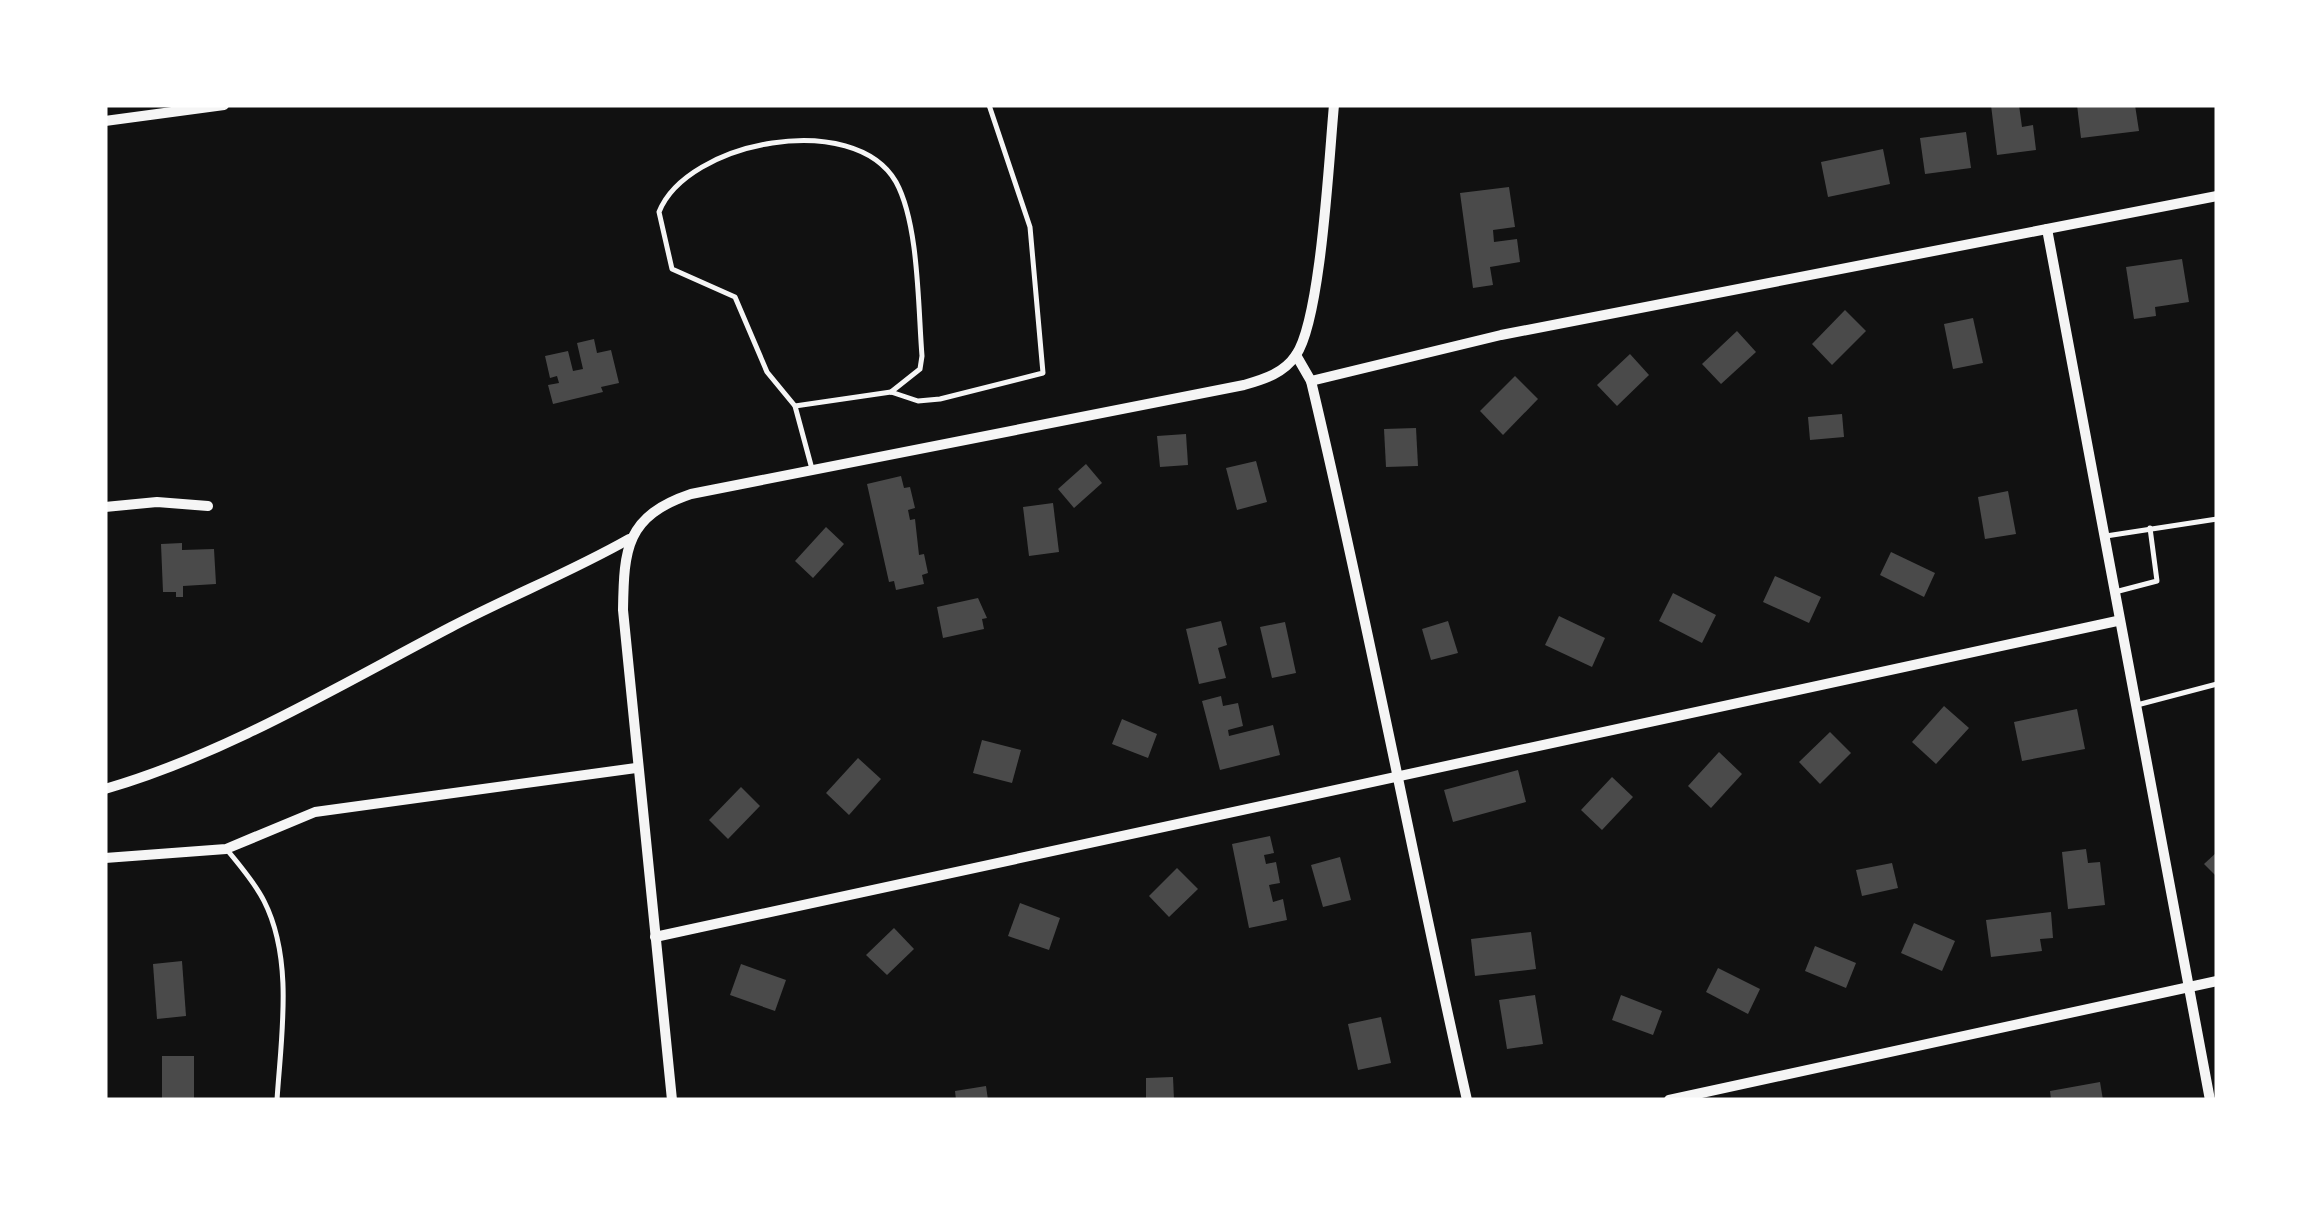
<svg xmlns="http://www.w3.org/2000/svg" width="2322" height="1205" font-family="'Open Sans',sans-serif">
	<rect width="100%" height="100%" fill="#111"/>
	<!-- building -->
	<g fill="#4a4a4a">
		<polygon points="1991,105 2019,105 2022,127 2033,125 2036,150 1997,155"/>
		<polygon points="2077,105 2135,105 2139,131 2081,138"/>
		<polygon points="1966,132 1971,168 1925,174 1920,138"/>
		<polygon points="1883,149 1890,184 1828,197 1821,162"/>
		<polygon points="1509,187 1515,227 1493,230 1494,242 1517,239 1520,262 1490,267 1493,285 1473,288 1460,193"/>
		<polygon points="2182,259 2189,302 2155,307 2156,316 2134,319 2126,267"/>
		<polygon points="1845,310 1866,331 1832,365 1812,344"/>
		<polygon points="1973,318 1983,363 1953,369 1944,324"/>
		<polygon points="1737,331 1756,352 1721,384 1702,364"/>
		<polygon points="594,339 597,353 611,350 619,383 601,387 603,392 553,404 548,385 559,383 557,376 550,378 545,356 568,351 573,371 583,369 577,343"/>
		<polygon points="1630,354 1649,375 1617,406 1597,385"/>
		<polygon points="1515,376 1538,399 1503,435 1480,411"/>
		<polygon points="1842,414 1844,437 1810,440 1808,417"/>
		<polygon points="1416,428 1418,466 1386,467 1384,429"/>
		<polygon points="1186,434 1188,465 1160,467 1157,436"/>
		<polygon points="1256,461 1267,502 1237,510 1226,468"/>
		<polygon points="1086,464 1102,483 1074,508 1058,489"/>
		<polygon points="901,476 904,488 910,487 915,508 908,510 910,520 915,519 919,555 924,554 928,573 922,575 924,584 896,590 894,581 889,582 867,484"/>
		<polygon points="2008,491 2016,534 1985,539 1978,497"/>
		<polygon points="1053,503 1059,552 1029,556 1023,507"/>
		<polygon points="826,527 844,544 813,578 795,561"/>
		<polygon points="182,543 182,550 214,549 216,584 183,586 183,597 176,597 176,592 163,592 161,544"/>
		<polygon points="1891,552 1935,573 1924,597 1880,575"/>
		<polygon points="1775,576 1821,597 1809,623 1763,602"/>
		<polygon points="1673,593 1716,615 1702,643 1659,621"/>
		<polygon points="978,598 987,618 982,619 984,629 943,638 937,607"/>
		<polygon points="1559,616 1605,638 1592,667 1545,645"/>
		<polygon points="1221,621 1227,645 1218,648 1226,678 1199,684 1186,629"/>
		<polygon points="1448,621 1458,653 1431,660 1422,629"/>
		<polygon points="1285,622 1296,673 1272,678 1260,627"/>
		<polygon points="1221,696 1223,706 1238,703 1243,726 1228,730 1229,736 1273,725 1280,755 1220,770 1202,701"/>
		<polygon points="1944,706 1969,728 1936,764 1912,742"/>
		<polygon points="2077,709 2085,749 2022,761 2014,722"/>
		<polygon points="1122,719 1157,734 1148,758 1112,744"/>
		<polygon points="1830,732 1851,753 1820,784 1799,762"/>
		<polygon points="982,740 1021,750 1012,783 973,773"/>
		<polygon points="1719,752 1742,774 1711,808 1688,786"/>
		<polygon points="858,758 881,779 849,815 826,793"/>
		<polygon points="1518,770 1526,802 1453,822 1444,790"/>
		<polygon points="1612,777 1633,797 1602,830 1581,810"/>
		<polygon points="741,787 760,806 728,839 709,820"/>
		<polygon points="1270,836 1274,853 1264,855 1266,864 1276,862 1280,883 1269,885 1273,902 1283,899 1287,920 1249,928 1232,844"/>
		<polygon points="2086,849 2088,863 2100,862 2105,905 2068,909 2062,852"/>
		<polygon points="2217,852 2217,877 2204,864"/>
		<polygon points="1340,857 1351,900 1323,907 1311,865"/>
		<polygon points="1892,863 1898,888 1862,896 1856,870"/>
		<polygon points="1177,868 1198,889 1169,917 1149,896"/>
		<polygon points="1020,903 1060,918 1049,950 1008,936"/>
		<polygon points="2051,912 2053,938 2040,939 2042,951 1991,957 1986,920"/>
		<polygon points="1914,923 1955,941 1942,971 1901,953"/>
		<polygon points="894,928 914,949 887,975 866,955"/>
		<polygon points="1531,932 1536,969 1475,976 1471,939"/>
		<polygon points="1815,946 1856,963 1846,988 1805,971"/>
		<polygon points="182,961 186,1016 157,1019 153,964"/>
		<polygon points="741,964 786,980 775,1011 730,995"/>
		<polygon points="1718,968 1760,989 1748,1014 1706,992"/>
		<polygon points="1535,995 1543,1044 1507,1049 1499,1000"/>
		<polygon points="1621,995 1662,1011 1653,1035 1612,1020"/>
		<polygon points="1381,1017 1391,1063 1358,1070 1348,1024"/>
		<rect x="162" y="1056" width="32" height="44"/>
		<polygon points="1173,1077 1174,1100 1146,1100 1146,1078"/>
		<polygon points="2100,1082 2103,1100 2051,1100 2050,1091"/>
		<polygon points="986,1086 988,1100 956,1100 955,1091"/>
	</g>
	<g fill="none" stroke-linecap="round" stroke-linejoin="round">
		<!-- service -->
		<g stroke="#f5f5f5" stroke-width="5">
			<polyline points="795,406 891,392 918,401 940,399 1043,373 1030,227 989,105"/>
			<path d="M812 469 795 406 767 372 735 297 672 269 659 212C687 141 854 109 896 182 919 224 918 307 922 356L920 369 891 392"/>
			<polyline points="2106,536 2217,519"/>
			<polyline points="2115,592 2157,581 2150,528"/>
			<polyline points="2137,705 2217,684"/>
			<path d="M228 851C241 867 255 883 264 901 294 960 281 1037 277 1100"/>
		</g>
		<!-- minor -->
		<g stroke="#f5f5f5" stroke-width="10">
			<polyline points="105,121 224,105"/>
			<polyline points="2047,229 2210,1100"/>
			<path d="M1296 355 1311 381C1368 620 1413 861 1467 1100"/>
			<polyline points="1311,381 1501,335 2217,196"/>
			<polyline points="105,507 157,502 208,506"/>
			<path d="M105 789C226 754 340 685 451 627 510 596 571 572 629 539"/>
			<polyline points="105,858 226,849 315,812 636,768"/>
			<polyline points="655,937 2117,621"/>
			<path d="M672 1100 623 610C624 548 626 516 691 494L1244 385C1265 379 1284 373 1296 355 1321 319 1329 157 1334 105"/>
			<polyline points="1669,1100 2217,981"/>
		</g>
	</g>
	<!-- border -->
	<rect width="2322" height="1205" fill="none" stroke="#ffffff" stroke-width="215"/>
</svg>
